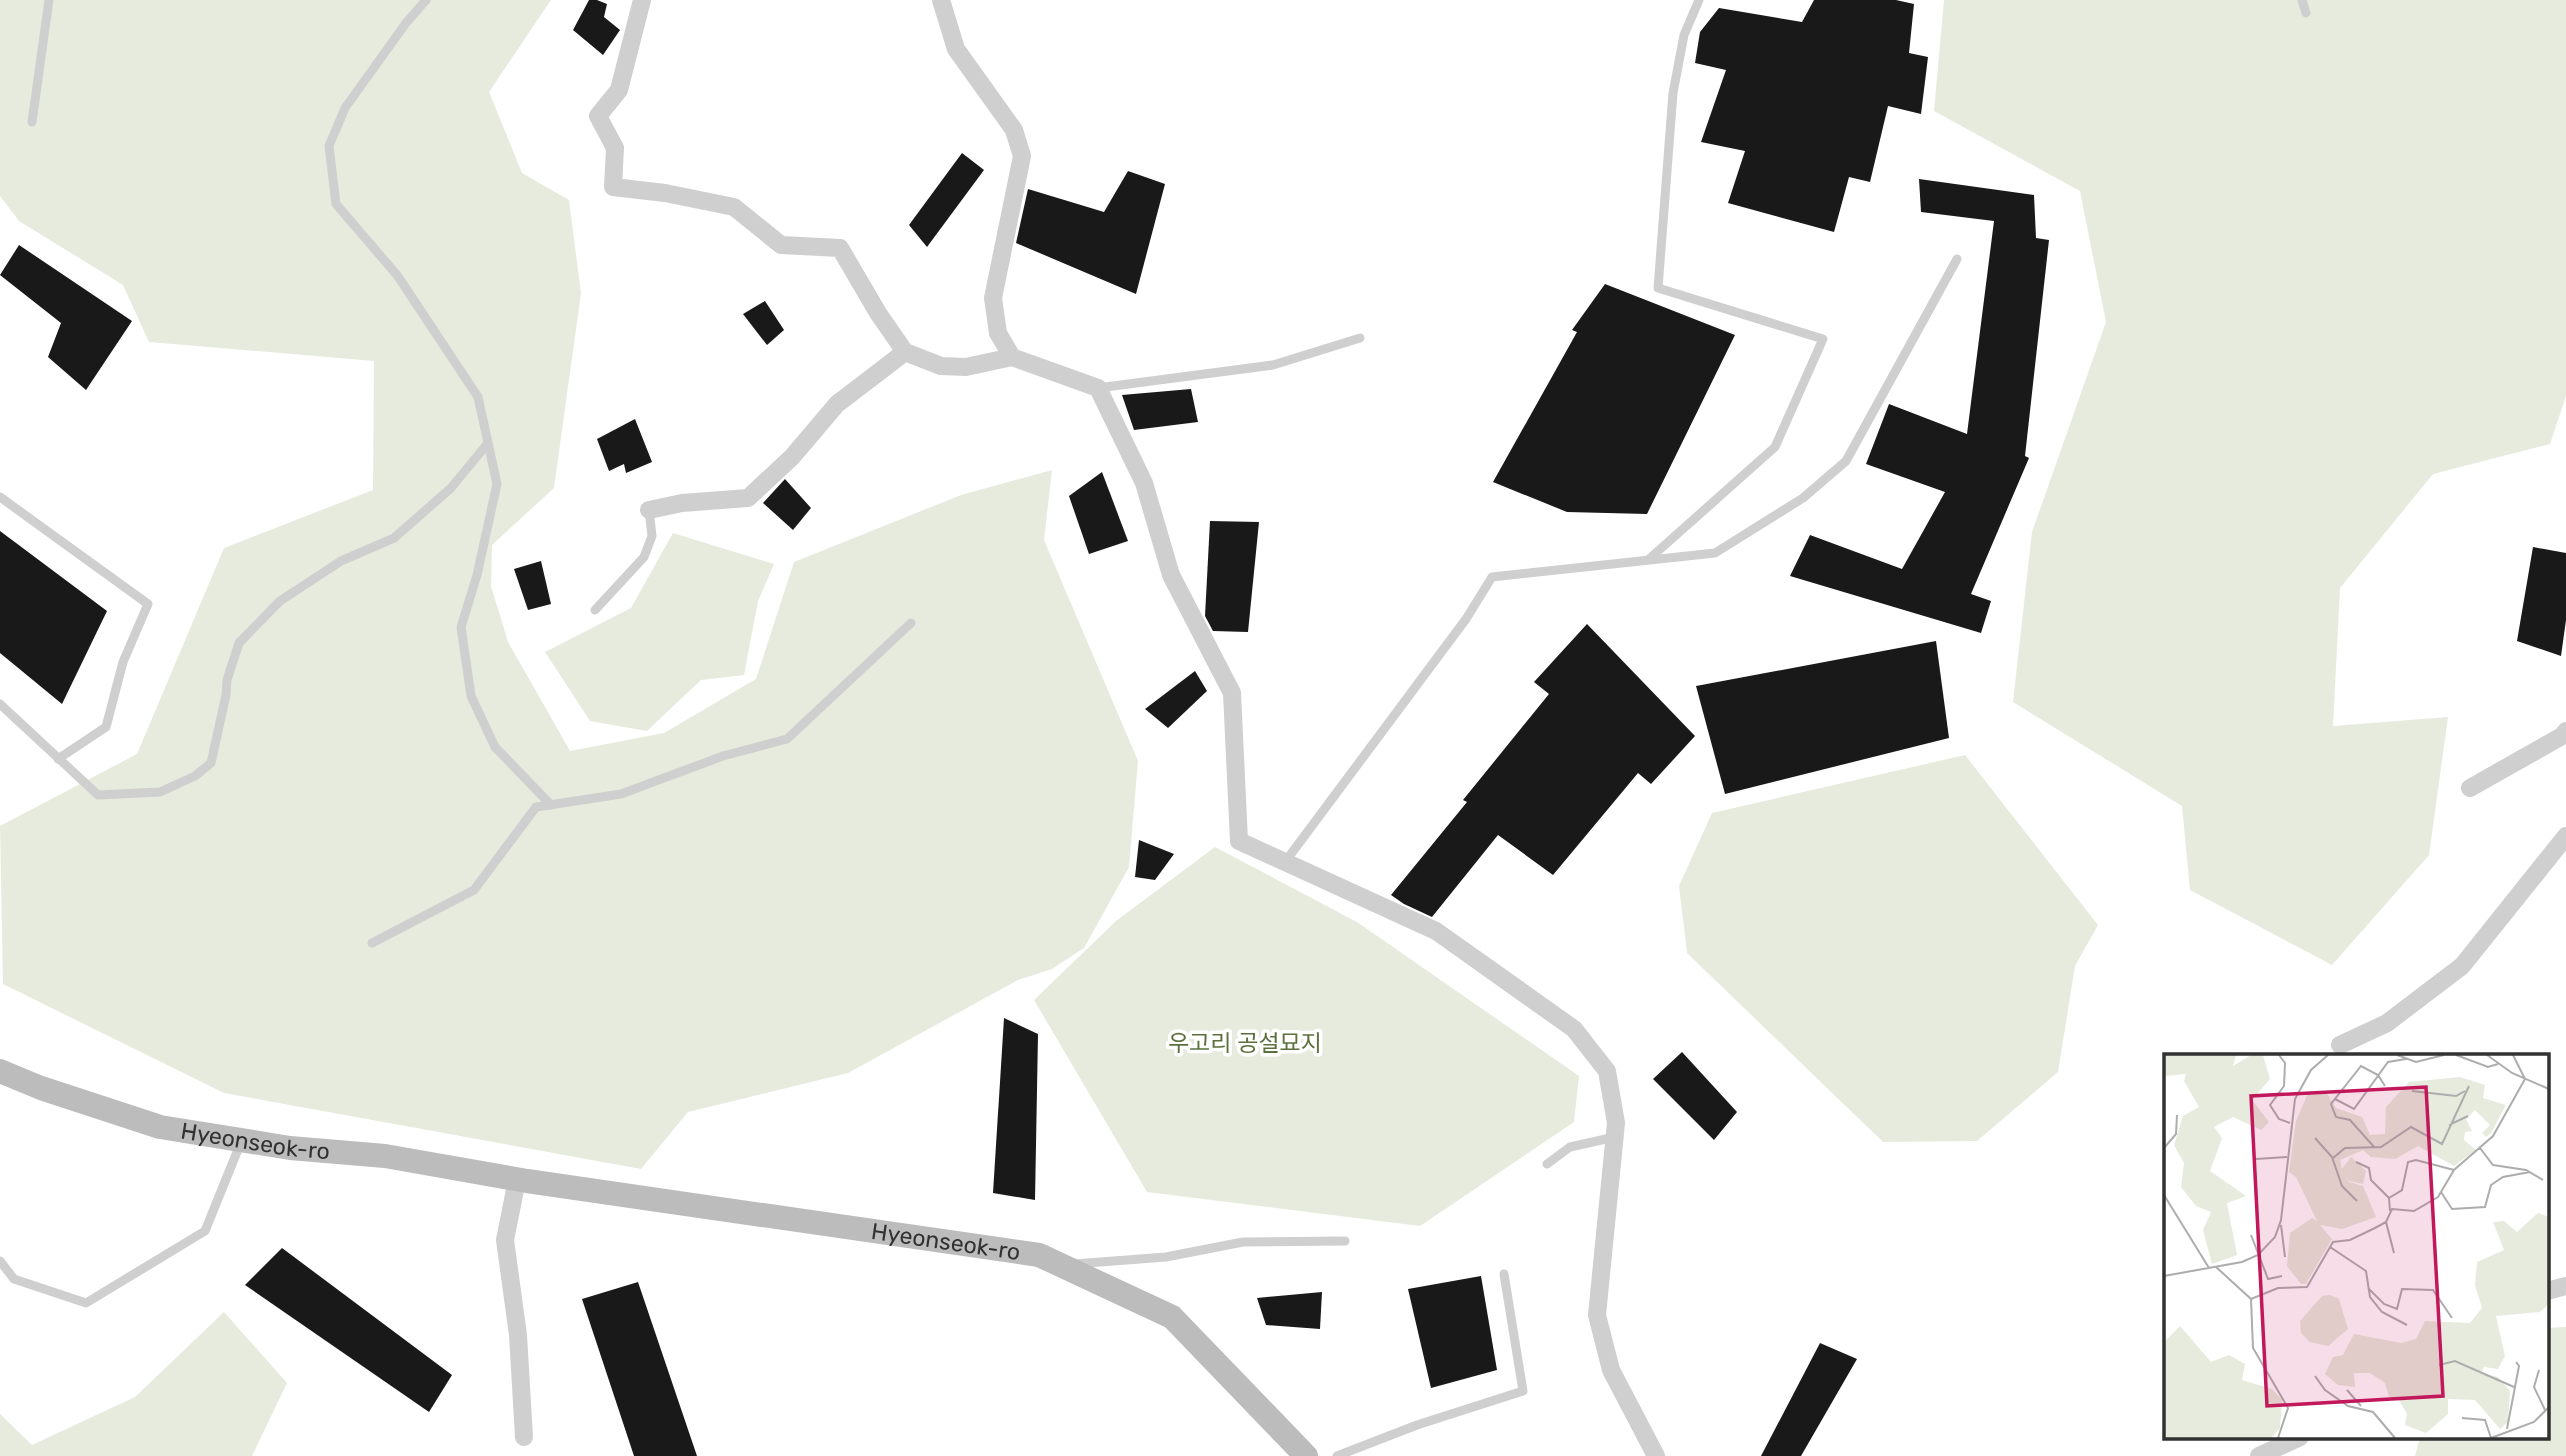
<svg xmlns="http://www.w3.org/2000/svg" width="2566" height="1456" font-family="Rubik,'Noto Sans KR',sans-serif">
	<rect width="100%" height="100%" fill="#fff"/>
	<!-- green -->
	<g fill="#e7ebdd">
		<polygon points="0,0 551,0 489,92 522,173 569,200 581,293 554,488 492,545 491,586 508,642 570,751 664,733 756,679 794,562 961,495 1052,470 1044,540 1138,761 1129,867 1084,948 1052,969 1018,980 848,1073 688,1112 641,1169 224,1093 3,984 0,826 137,754 224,548 373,490 374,361 149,342 123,285 19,221 0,196"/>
		<polygon points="1944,0 2566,0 2566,396 2550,444 2433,474 2340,588 2333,726 2448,717 2429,855 2332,965 2190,890 2182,806 2013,702 2032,532 2106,322 2080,191 1934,111"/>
		<polygon points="673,533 774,564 758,601 744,675 701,680 647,731 590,721 545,652 631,608"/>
		<polygon points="1965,755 2098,925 2075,966 2058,1072 1977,1141 1883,1142 1687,953 1679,886 1712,813"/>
		<polygon points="1215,847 1357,922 1579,1076 1574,1122 1420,1226 1147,1192 1034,1000 1116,921"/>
		<polygon points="224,1312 287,1383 252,1456 0,1456 0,1414 32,1445 135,1397"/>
		<polygon points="2566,1327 2566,1456 2415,1456 2420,1437 2547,1437 2547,1328"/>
	</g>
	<!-- building -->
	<g fill="#191919">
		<polygon points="589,0 597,0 607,4 604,17 620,30 603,55 573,30"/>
		<polygon points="1814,0 1896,0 1914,4 1909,53 1928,57 1921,114 1888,106 1870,182 1849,177 1834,232 1728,203 1745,151 1701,142 1726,70 1695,63 1700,32 1719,8 1802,22"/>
		<polygon points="962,153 984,170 927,247 909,225"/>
		<polygon points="1128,171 1165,184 1136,294 1016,243 1028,189 1104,212"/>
		<polygon points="1919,179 2034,195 2036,238 2049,240 2025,456 2029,458 1971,594 1991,601 1981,633 1790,576 1810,535 1902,569 1945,492 1866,464 1889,404 1967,434 1994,221 1921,212"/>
		<polygon points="19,245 132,321 86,390 48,357 61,323 0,275"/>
		<polygon points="1605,284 1735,335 1647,514 1567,512 1493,482 1577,332 1572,330"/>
		<polygon points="765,301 784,330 767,345 743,314"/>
		<polygon points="1191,389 1198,422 1134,430 1122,395"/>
		<polygon points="635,419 652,462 626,473 624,464 609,471 597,439"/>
		<polygon points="1102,472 1128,541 1089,554 1069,496"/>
		<polygon points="785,479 811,508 793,530 763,503"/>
		<polygon points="1210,521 1259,522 1248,632 1213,631 1205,616"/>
		<polygon points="0,531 107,611 62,704 0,653"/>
		<polygon points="2533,547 2566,553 2566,620 2561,656 2517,641"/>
		<polygon points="541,561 551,604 528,610 514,569"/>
		<polygon points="1587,624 1695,736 1651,784 1638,773 1553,875 1498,835 1432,917 1404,904 1391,895 1467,802 1463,800 1549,694 1534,682"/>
		<polygon points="1936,641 1949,738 1725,794 1696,686"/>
		<polygon points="1195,671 1207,691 1168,728 1145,709"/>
		<polygon points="1139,840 1174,854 1155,880 1135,877"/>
		<polygon points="1004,1018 1038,1034 1035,1200 993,1193"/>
		<polygon points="1682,1052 1737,1112 1714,1140 1653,1079"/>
		<polygon points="282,1248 452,1375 429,1412 245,1285"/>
		<polygon points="1481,1276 1497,1370 1431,1388 1408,1289"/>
		<polygon points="638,1282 697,1456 634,1456 582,1299"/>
		<polygon points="1322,1292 1320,1329 1266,1325 1257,1298"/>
		<polygon points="1820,1343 1857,1359 1801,1456 1761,1456"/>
	</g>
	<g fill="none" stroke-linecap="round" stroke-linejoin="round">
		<!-- lane -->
		<g stroke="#cfcfcf" stroke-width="9">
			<polyline points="426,0 406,23 345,108 329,146 336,204 397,275 478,397 497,484 477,575 461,627 471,696 495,747 551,805"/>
			<polyline points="2302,0 2306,13"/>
			<polyline points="32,122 49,0"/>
			<polyline points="1098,388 1273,365 1360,338"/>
			<polyline points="0,497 148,604 123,662 106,727 58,759"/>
			<polyline points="1648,560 1775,447 1823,339 1658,288 1673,93 1684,35 1699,0"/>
			<polyline points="595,610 644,557 652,536 649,510"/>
			<polyline points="0,704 98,795 160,792 195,776 211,763 226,695 227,680 239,643 280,601 341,561 394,538 451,488 488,443"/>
			<polyline points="1285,862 1466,619 1492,577 1715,553 1803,498 1846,461 1957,259"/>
			<polyline points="372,943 474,890 536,807 621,794 723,756 787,739 911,623"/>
			<polyline points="1547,1164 1570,1147 1615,1137"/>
			<polyline points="0,1261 14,1279 86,1303 205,1231 241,1142"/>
			<polyline points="1074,1264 1166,1257 1243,1242 1345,1241"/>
			<polyline points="1337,1456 1417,1425 1523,1391 1504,1274"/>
		</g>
		<!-- street -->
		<g stroke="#cfcfcf" stroke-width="18">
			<polyline points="642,0 619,90 598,116 615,148 613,187 665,193 734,207 781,245 840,248 878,313 905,352 941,366 966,367 1012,357"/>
			<polyline points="941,0 956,49 1014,130 1022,156 993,298 998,333 1012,357 1098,388 1144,483 1171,575 1232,693 1239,841 1436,931 1574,1029 1607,1071 1616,1123 1597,1315 1611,1370 1656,1456"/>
			<polyline points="649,510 682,503 748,498 792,457 837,404 905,352"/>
			<polyline points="2470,788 2562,736 2566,731"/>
			<polyline points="2340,1045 2387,1023 2462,966 2566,836"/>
			<polyline points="517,1180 505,1240 518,1335 524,1437"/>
			<polyline points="2547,1291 2566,1286"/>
			<polyline points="2259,1456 2300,1437"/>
		</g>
		<!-- secondary -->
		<path stroke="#bcbcbc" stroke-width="24" id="s1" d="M0 1071 41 1088 160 1127 290 1148 385 1156 527 1181 1039 1255 1172 1317 1306 1456"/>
	</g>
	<g text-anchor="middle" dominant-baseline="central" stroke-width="7" stroke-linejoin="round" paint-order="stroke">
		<!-- park labels -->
		<g font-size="23" fill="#5b703c" stroke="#fff">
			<text x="1245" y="1043">우고리 공설묘지</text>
		</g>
		<!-- street labels -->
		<g font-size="23" fill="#323232" stroke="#fff">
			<text stroke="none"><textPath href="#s1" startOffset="266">Hyeonseok-ro</textPath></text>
			<text stroke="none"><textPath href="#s1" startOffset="964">Hyeonseok-ro</textPath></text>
		</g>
	</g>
	<!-- overview -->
	<g transform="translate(2164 1054)">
		<rect width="385" height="385" fill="#fff"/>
		<path d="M0 1H72L69 12 87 1H99L106 25 88 46 105 68 97 76 69 63 50 73 58 84 46 117 82 142 63 149 73 201 48 210 39 176 47 158 32 152 17 133 20 109 10 91 19 62 35 53 20 27 22 20 0 22ZM296 23 321 31 319 44 342 51 327 79 322 83 318 79 326 71 311 56 302 65 308 77 301 78 300 86 312 96 290 112 254 92 231 105 207 103 199 96 176 106 178 115 187 103 202 117 199 130 185 127 178 116 185 128 199 132 212 163 178 175 156 171 168 185 142 230H137L123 212 126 179 148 164 153 167 132 123 125 118 132 67 144 39 162 38 172 54 198 63 206 81 221 80 222 53 245 28ZM374 159 385 163V250L376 258 332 262 341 302 334 315 320 313 317 319 334 323 346 337 344 368 336 375 311 346 284 345V360L262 379 241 371 243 360 235 346 225 343 221 329 206 319H190L191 333 174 331 161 320 169 303 179 301 190 280 237 289 252 285 261 267 306 269 318 254 311 231 313 208 340 196 329 168 340 167 353 178ZM166 241 175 245 184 275 164 292 146 288 137 279 136 267 158 242ZM16 272 47 308 65 301 81 310 78 326 108 335 118 346 116 374 107 384H0V288Z" fill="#e7ebdd"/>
		<path fill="none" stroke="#adadad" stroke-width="2" d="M115 1 121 9 120 32 106 51 115 65 126 69M233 1 252 8 280 1M292 1 324 13 334 10M323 1 348 19 385 35M248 37 292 42 301 37M171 45 190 55 224 8 242 5M285 71 304 62M151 84 168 103 178 132 193 147M0 94 12 80 13 61M211 94 186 66 172 63 167 50 197 12 214 21 221 32M316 94 329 111 362 116 379 126M169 104 181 94 217 93 247 73 278 90 305 32M92 105 123 103M192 108 205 114 207 126 225 144M277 138 288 155 321 153 327 131 339 123 366 118M0 141 45 214M226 157 225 144 238 136 244 108 252 106 290 116M222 168 230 199M117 171 121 203M87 181 104 225 118 222M166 193 202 217 206 243 218 258 243 271M52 213 87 245 89 294 124 354 114 384M0 222 78 208 94 201 111 183 117 166 131 45 147 16 164 1M205 235 220 250 233 255 238 235 269 236 288 264M87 245 114 234 143 233 169 188 186 186 211 174 222 168 228 155 250 157 274 143 290 116 329 82 361 25 349 1M275 311 291 307 350 333M375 316 370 333 381 356M151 322 161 336 184 352 209 358 231 384M183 336 197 352M298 364 321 366 327 384M343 375 355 312 352 308M327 384 370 368 385 353"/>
		<path fill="#c2185b" fill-opacity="0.15" stroke="#c2185b" stroke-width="3.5" d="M262 33 279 342 103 352 87 42Z"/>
		<rect width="385" height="385" fill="none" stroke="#323232" stroke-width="3.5"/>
	</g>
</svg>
